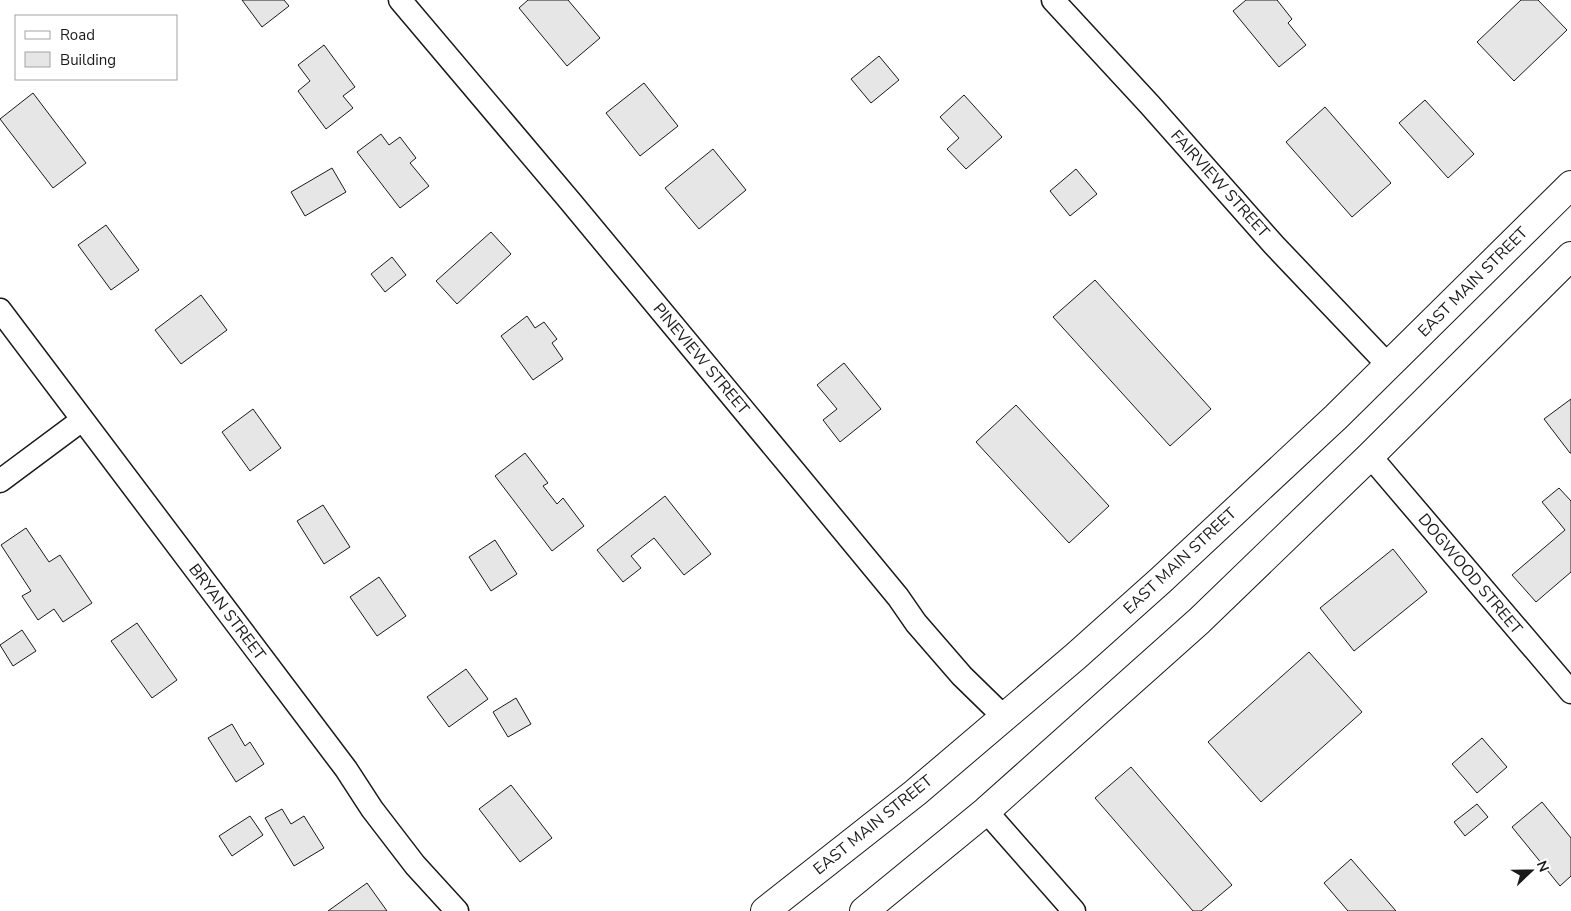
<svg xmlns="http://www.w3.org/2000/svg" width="1571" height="911" font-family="'Nunito Sans',sans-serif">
	<rect width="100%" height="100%" fill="#fff"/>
	<!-- building -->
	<g fill="#e6e6e6" stroke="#1a1a1a">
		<polygon points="242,0 284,0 289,6 262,27"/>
		<polygon points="528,0 568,0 600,38 567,66 519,8"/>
		<polygon points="1246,0 1277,0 1292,19 1288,23 1306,45 1279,67 1233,11"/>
		<polygon points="1521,0 1538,0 1567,30 1514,81 1477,42"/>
		<polygon points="324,45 355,87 343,96 353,108 326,129 298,91 310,81 298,65"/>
		<polygon points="879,56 899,80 871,103 851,79"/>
		<polygon points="644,83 678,126 640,156 606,113"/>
		<polygon points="33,93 86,163 53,188 0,119"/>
		<polygon points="964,95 1002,137 966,169 947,149 959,138 940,117"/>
		<polygon points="1425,100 1474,154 1448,178 1399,123"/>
		<polygon points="1325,107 1391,183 1352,217 1286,142"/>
		<polygon points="381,134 389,145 400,137 416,158 410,163 429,186 400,208 357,152"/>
		<polygon points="713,149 746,190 699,229 665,188"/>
		<polygon points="332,168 346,192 305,216 291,192"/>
		<polygon points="1076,169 1097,194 1070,216 1050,191"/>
		<polygon points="106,225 139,270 111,290 78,245"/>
		<polygon points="491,232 511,254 457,304 436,281"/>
		<polygon points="392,257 406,275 385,292 371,274"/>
		<polygon points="1095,280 1211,409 1170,446 1053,317"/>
		<polygon points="201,295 227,330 181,364 155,330"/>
		<polygon points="527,316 535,328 544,322 557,339 552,343 563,359 533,380 501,336"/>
		<polygon points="844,363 881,409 840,442 823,420 837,409 817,385"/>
		<polygon points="1571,399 1571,453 1570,453 1544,419"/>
		<polygon points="1016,405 1109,506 1069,543 976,442"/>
		<polygon points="253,409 281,448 250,471 222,432"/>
		<polygon points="525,453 548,483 543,486 557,504 563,498 584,526 552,551 495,476"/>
		<polygon points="1559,488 1571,501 1571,572 1536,602 1512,575 1565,530 1542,502"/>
		<polygon points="665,496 711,554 684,575 654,538 631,556 641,568 623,582 597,550"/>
		<polygon points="323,505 350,547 324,564 297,521"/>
		<polygon points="26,528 49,562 60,555 92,603 63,622 54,609 38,620 22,596 31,591 1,545"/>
		<polygon points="495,540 517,574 491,591 469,557"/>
		<polygon points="1393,549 1427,592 1354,651 1320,608"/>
		<polygon points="379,577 406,616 377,636 350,597"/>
		<polygon points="137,623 177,680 152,698 111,641"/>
		<polygon points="22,630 36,651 13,666 0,645"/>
		<polygon points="1309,652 1362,712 1261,802 1208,742"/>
		<polygon points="466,669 488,699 449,727 427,697"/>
		<polygon points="516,698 531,724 508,737 493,712"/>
		<polygon points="232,724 245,746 250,742 264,764 236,782 208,738"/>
		<polygon points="1482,738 1507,767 1477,793 1452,764"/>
		<polygon points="1131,767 1232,885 1201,911 1193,911 1095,798"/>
		<polygon points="511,785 552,838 520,862 479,809"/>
		<polygon points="1542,802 1571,838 1571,876 1560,886 1512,827"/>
		<polygon points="1477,804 1488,817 1465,836 1454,822"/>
		<polygon points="282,809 291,824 304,816 324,848 294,866 265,818"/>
		<polygon points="250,816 263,835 232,856 219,836"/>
		<polygon points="1351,859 1396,911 1348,911 1324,883"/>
		<polygon points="367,883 387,911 328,911"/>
	</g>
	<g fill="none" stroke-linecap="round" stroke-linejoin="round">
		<defs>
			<g id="street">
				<polyline points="400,0 570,201 794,471 898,597 916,623 962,676 1004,717"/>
				<polyline points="1053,0 1150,105 1274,245 1389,366"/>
				<polyline points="0,310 346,769 372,809 415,865 457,911"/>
				<polyline points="1370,456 1571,692"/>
				<polyline points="0,481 82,420"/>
				<polyline points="986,811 1074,911"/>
			</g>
			<g id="primary">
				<polyline points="765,911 915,793 1076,656 1161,580 1336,417 1571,185"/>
				<polyline points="864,911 986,811 1199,621 1370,456 1571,256"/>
			</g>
		</defs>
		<!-- street casing -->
		<use href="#street" stroke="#1a1a1a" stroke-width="25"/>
		<!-- primary casing -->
		<use href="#primary" stroke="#1a1a1a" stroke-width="30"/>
		<!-- street -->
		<use href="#street" stroke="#fff" stroke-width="22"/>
		<!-- primary -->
		<use href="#primary" stroke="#fff" stroke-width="28"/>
	</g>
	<g text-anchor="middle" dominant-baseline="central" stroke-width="4" stroke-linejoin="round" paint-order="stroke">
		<!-- street labels -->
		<g font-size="16" fill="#1a1a1a" stroke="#fff">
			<text transform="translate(1220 184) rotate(48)">FAIRVIEW STREET</text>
			<text transform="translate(1473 282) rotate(-45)">EAST MAIN STREET</text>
			<text transform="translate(701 359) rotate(50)">PINEVIEW STREET</text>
			<text transform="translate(1180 561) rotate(-43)">EAST MAIN STREET</text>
			<text transform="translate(1470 574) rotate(50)">DOGWOOD STREET</text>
			<text transform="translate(227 612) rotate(53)">BRYAN STREET</text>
			<text transform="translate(873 825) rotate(-39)">EAST MAIN STREET</text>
		</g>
	</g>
	<!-- legend -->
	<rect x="15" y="15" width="162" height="65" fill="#ffffff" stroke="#a3a3a3"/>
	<rect x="25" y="31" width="25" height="8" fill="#ffffff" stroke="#a3a3a3"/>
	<text x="60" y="40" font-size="15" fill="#1a1a1a">Road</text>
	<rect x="25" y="52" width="25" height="15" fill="#e6e6e6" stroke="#a3a3a3"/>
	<text x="60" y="65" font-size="15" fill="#1a1a1a">Building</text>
	<!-- north arrow -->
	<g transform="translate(1531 871) rotate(68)" stroke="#ffffff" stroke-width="4" paint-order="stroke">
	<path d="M0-4L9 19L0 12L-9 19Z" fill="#1a1a1a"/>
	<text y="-8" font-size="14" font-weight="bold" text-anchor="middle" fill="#1a1a1a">N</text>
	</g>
</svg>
